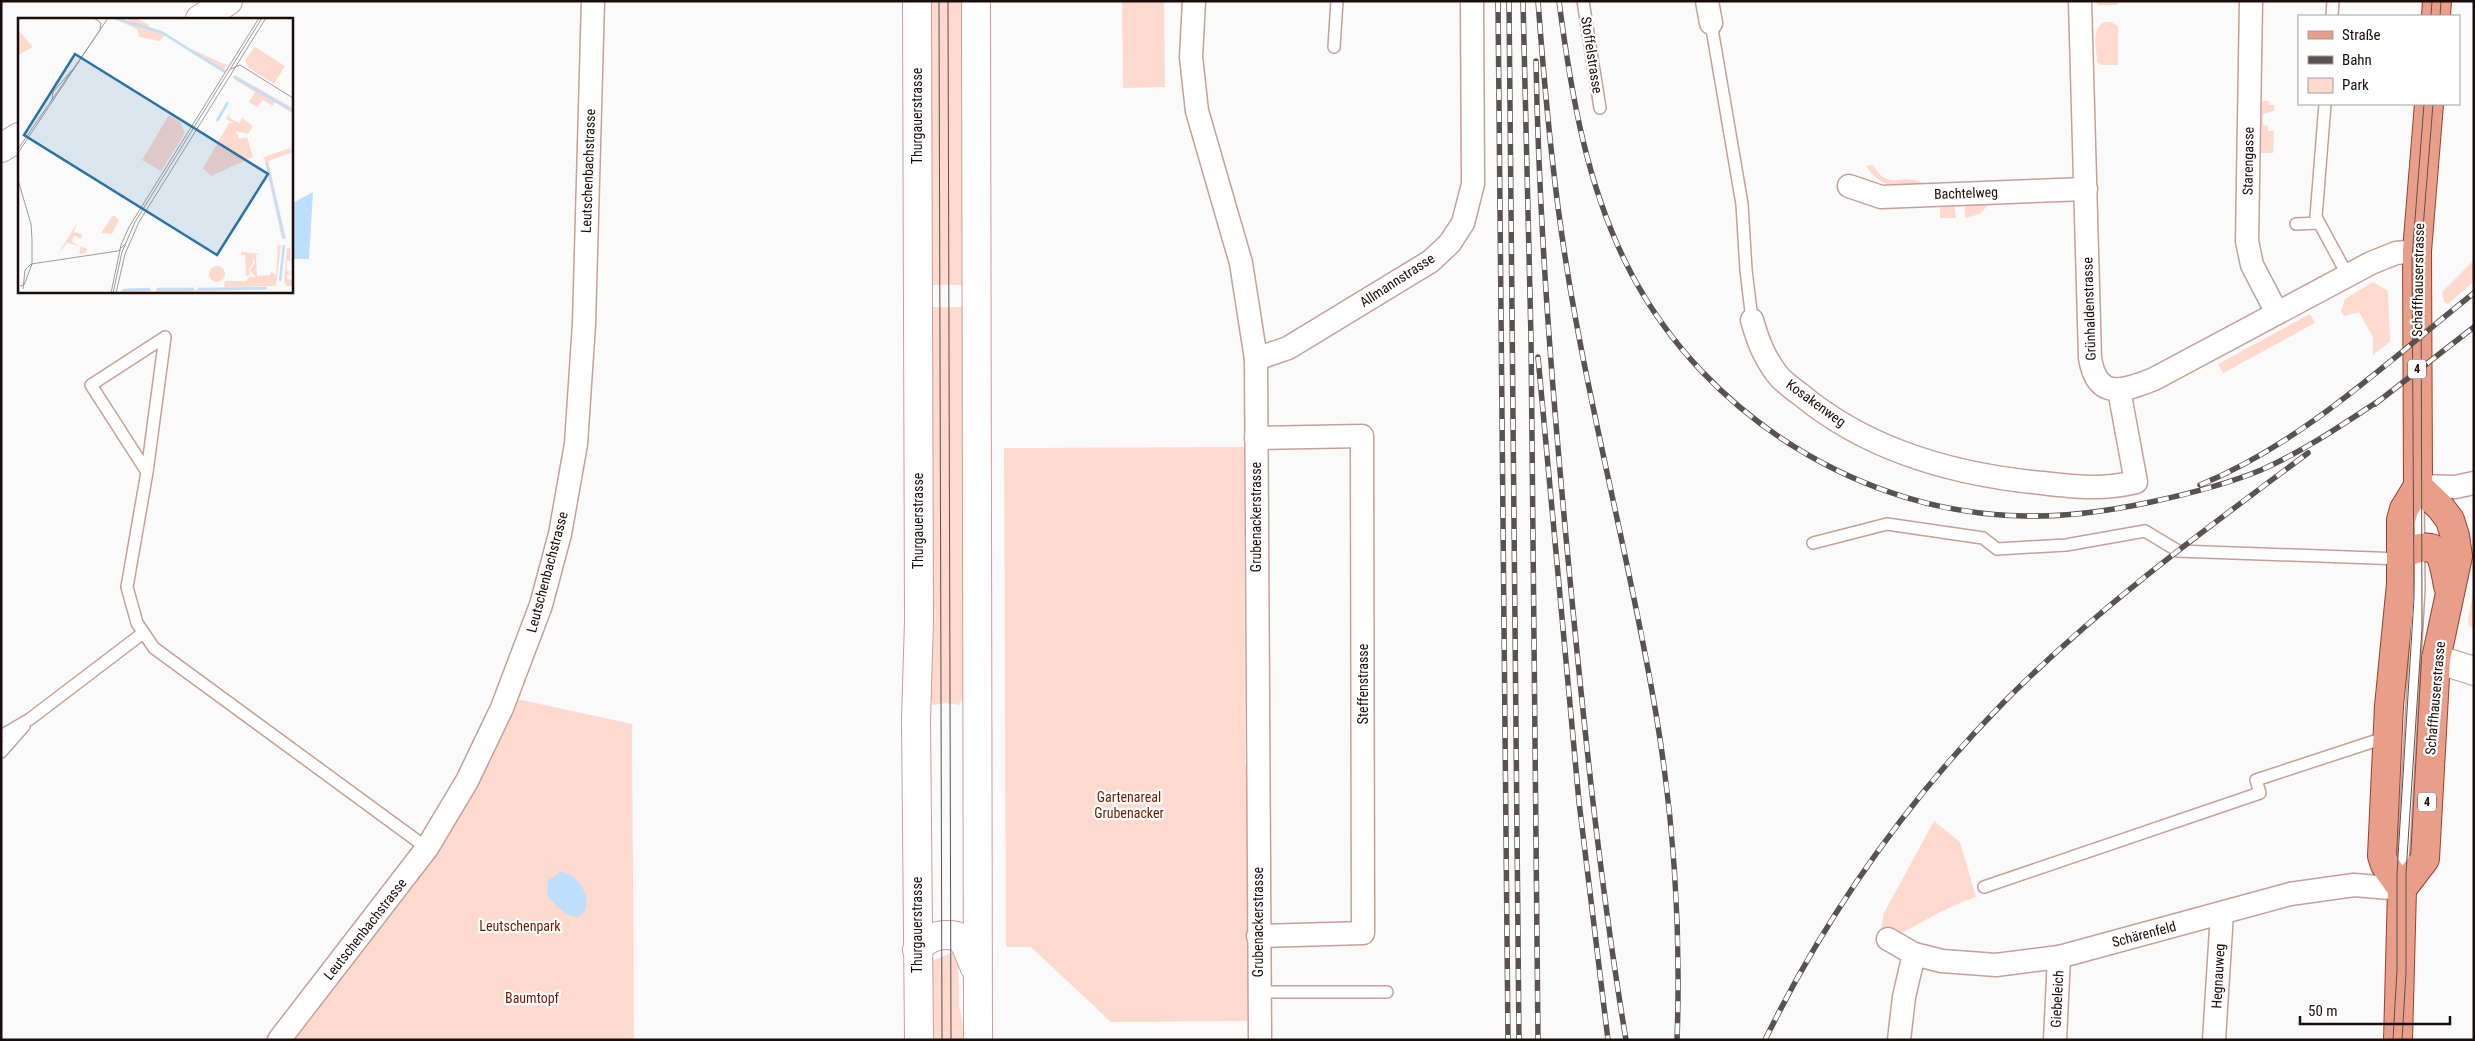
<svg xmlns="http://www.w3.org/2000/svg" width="2475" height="1041" font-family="'Roboto Condensed',sans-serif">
	<rect width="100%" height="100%" fill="#fafafa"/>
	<!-- green -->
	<g fill="#fed9ce">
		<polygon points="926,1 966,1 967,285 927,285"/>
		<polygon points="1122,1 1164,1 1165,87 1123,88"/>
		<polygon points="2095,1 2118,1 2118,5 2098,5"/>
		<path d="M2105 22H2111L2118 26V65H2101L2097 62C2097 48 2090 28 2105 22Z"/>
		<polygon points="2262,101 2269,101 2269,105 2274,105 2274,111 2263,114 2263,125 2268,126 2268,131 2274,131 2273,153 2261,153"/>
		<path d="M1873 165C1888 193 1906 171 1924 184 1897 185 1883 191 1866 166Z"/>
		<polygon points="1940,200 1954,204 1956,218 1940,218"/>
		<polygon points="1965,203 1990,203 1980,214 1965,218"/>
		<polygon points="2474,260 2474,281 2448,304 2444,302 2442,292"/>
		<polygon points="2373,282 2388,291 2390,342 2373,355 2373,337 2359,312 2344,316 2341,312 2345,299"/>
		<polygon points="928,307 967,307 967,705 962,699 959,705 946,703 933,705 930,699"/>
		<polygon points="2310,314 2315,323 2223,373 2218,364"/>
		<polygon points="1244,447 1245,765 1252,766 1252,1021 1111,1022 1031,947 1006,947 1004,448"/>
		<polygon points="2474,587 2474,628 2469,626 2468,621"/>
		<polygon points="517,699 632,724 634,1040 290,1040 417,878"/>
		<path d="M1934 821 1960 842 1976 897C1948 906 1922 923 1895 936L1881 930 1884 913Z"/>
		<polygon points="958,950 959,1006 966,1040 928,1040 927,963"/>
	</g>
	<!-- water -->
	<g fill="#bddffc">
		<polygon points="313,192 309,259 291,259 291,204"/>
		<path d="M560 872C574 871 590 893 586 907 578 931 554 904 547 895L548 881Z"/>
	</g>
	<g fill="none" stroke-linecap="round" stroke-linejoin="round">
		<defs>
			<g id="service">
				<polyline points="1583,1 1600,108"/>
				<polyline points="2332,16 2333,1"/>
				<polyline points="1711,23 1742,204 1746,270 1752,320"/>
				<polyline points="1334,47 1337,1"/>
				<polyline points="2325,104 2316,217 2348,276"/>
				<polyline points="2296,224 2319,223"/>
				<polyline points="147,472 91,385 165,337 147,472 127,587 137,623 154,648 427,848"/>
				<polyline points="1813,543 1887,524 1983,538 1997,549 2066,545 2145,531 2178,551 2402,559"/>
				<polyline points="1,736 30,719 143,633"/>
				<polyline points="1,752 24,726"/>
				<polyline points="2402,879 2419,588 2418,498"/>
				<polyline points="1984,887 2260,793 2256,780 2387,737"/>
				<polyline points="1259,992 1387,992"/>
			</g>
			<g id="minor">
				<polyline points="1194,1 1191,57 1197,111 1241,263 1256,359 1260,1040"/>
				<polyline points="1707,1 1711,23"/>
				<path d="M2080 1 2090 358C2097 401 2124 391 2154 379L2371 263 2396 253 2417 251"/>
				<polyline points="2251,1 2247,241 2252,265 2277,313"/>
				<polyline points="1849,186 1881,197 2086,189"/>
				<path d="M1752 320C1758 341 1764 357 1777 374 1783 382 1792 388 1800 394 1867 450 1956 475 2042 483 2075 487 2103 490 2136 482L2119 390"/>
				<polyline points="1256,359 1288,348 1431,261 1450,243 1463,223 1473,184 1472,1"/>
				<polyline points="1256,438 1362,436 1363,933 1258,936"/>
				<polyline points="2418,486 2455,487 2474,483"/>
				<polyline points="1888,939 1914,954 1942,961 1996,965 2059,957 2290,894 2354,885 2402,889"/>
				<polyline points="279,1040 427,848 467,781 502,708 541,605 560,534 576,444 584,324 593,1"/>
				<polyline points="1899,1040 1904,997 1914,954"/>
				<polyline points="2055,1040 2059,957"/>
				<polyline points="2214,1040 2222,913"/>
			</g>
			<g id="tertiary">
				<polyline points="200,19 228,1"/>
				<polyline points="1,148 19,137"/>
				<polyline points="2436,659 2474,671"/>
			</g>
			<g id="secondary">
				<polyline points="917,1 919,621 916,719 919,1040"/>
				<polyline points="976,1 978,1040"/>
				<path d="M917 950C928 936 941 933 957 936L965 944 975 968"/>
			</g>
			<g id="primary">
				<polyline points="2436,16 2437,1"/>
				<path d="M2402 554C2440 538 2442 552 2448 586"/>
				<polyline points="2402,889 2425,859 2436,659 2458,556 2455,536 2450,520 2441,508 2418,486"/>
				<polyline points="2398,1040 2402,889 2385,865 2382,856 2389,706 2401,584 2401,520 2404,509 2418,486 2417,251 2429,104"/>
			</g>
		</defs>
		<!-- service casing -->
		<use href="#service" stroke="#c6a096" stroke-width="14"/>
		<!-- minor casing -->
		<use href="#minor" stroke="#c6a096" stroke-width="25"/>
		<!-- tertiary casing -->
		<use href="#tertiary" stroke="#c6a096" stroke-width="30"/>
		<!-- secondary casing -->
		<use href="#secondary" stroke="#c6a096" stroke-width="30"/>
		<!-- primary casing -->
		<use href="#primary" stroke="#964129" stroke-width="30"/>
		<!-- service -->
		<use href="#service" stroke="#fff" stroke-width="11"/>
		<!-- minor -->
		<use href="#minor" stroke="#fff" stroke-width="22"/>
		<!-- tertiary -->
		<use href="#tertiary" stroke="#fff" stroke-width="28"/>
		<!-- secondary -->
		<use href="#secondary" stroke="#fff" stroke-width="28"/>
		<!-- primary -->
		<use href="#primary" stroke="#e99e89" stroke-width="28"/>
		<!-- tram -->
		<g stroke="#5b5250" stroke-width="1">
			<polyline points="939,1 942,1040"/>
			<polyline points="948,1 951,1040"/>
			<polyline points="2431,16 2432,1"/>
			<polyline points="2440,16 2441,1"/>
			<polyline points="2393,1040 2397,970 2397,873 2414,598 2412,258 2424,104"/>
			<polyline points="2402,1040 2406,973 2406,873 2422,628 2421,253 2433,104"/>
		</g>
		<defs>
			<g id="rail">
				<polyline points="1498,1 1508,1040"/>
				<polyline points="1509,1 1519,1040"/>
				<polyline points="1523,1 1531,338 1538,1040"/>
				<path d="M1538 1C1546 108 1556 215 1576 321 1600 452 1634 582 1656 714 1674 821 1681 931 1677 1040"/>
				<path d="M1559 1C1571 94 1587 189 1631 273 1706 416 1863 514 2025 516 2067 517 2109 511 2151 502 2188 494 2225 485 2261 470 2304 451 2342 425 2380 400"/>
				<path d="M1536 61C1539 231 1553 400 1569 569 1584 727 1600 884 1626 1040"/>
				<polyline points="1538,357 1579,802 1608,1040"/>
				<polyline points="2375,404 2474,327"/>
				<path d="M2200 485C2304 442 2387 362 2474 293"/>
				<path d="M1765 1040C1826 915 1906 802 2003 703 2096 609 2203 531 2308 453"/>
			</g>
		</defs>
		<!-- rail casing -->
		<use href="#rail" stroke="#5b5250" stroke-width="5.5"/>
		<!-- rail -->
		<use href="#rail" stroke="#fff" stroke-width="4" stroke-dasharray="11" stroke-linecap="butt"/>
	</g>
	<g text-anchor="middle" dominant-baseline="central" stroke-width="4.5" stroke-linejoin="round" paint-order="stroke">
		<!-- shield labels -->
		<g fill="#fff" stroke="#5e5553" stroke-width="1">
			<rect x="2408" y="359.5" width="18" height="19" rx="4"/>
			<rect x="2418" y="792.5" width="18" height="19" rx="4"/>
		</g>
		<g font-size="12" font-weight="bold" fill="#190c09">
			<text x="2417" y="369">4</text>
			<text x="2427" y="802">4</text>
		</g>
		<!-- street labels -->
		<g font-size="14" fill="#190c09" stroke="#fff">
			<text transform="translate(1592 55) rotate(81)">Stoffelstrasse</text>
			<text transform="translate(917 116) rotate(-90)">Thurgauerstrasse</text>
			<text transform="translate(2248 161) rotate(-89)">Starengasse</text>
			<text transform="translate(588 171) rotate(-88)">Leutschenbachstrasse</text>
			<text transform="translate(1966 193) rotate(-2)">Bachtelweg</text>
			<text transform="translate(1397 280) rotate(-33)">Allmannstrasse</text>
			<text transform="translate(2418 280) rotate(-89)">Schaffhauserstrasse</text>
			<text transform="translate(2089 309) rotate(-92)">Grünhaldenstrasse</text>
			<text transform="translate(1816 403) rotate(36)">Kosakenweg</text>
			<text transform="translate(1256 517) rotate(-90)">Grubenackerstrasse</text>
			<text transform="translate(918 521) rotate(-90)">Thurgauerstrasse</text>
			<text transform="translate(547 572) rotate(-75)">Leutschenbachstrasse</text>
			<text transform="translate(1363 684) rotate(-90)">Steffenstrasse</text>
			<text transform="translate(2435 698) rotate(-85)">Schaffhauserstrasse</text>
			<text transform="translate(1258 922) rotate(-90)">Grubenackerstrasse</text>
			<text transform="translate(917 925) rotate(-90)">Thurgauerstrasse</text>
			<text transform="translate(365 929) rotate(-52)">Leutschenbachstrasse</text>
			<text transform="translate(2144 934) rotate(-15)">Schärenfeld</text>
			<text transform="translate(2218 976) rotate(-87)">Hegnauweg</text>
			<text transform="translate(2057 999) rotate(-87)">Giebeleich</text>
		</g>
		<!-- park labels -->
		<g font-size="14" fill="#6d1b00" stroke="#fff">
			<text x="1129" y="797">Gartenareal<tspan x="1129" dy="16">Grubenacker</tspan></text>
			<text x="520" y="926">Leutschenpark</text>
			<text x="532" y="998">Baumtopf</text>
		</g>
	</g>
	<!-- overview -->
	<g transform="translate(18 18)">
		<rect width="275" height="275" fill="#fafafa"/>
		<path d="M94 0 112 4 109 0H118L131 7 130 10 148 16 141 23 121 19 119 11ZM0 12 15 29 0 37ZM237 29 267 48 256 66 230 49 227 42ZM171 30 208 47 206 54 169 32ZM217 57 275 90V96L257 84 255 88 245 82 239 89 231 84 237 74 219 63 215 59ZM212 94 211 99 215 102 221 105 224 100 235 108 230 116 218 113 221 121 229 119 235 139 193 158 185 150 211 105H215L208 101ZM151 97 162 104 167 115 143 153 124 142ZM275 129 272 131 275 134 250 143 268 221H264L246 139ZM95 197 101 202 94 216 83 215ZM59 205 56 214 64 216 63 221 56 217 54 224 69 231 68 235 61 236 63 228 49 225 40 236ZM260 227H263L258 268 206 269 207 263H228L232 258 238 260 232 252 237 245 235 240V245L231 251 232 257 228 258 227 237H223V234L242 236 238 237 239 258 251 257V253V260L253 254 258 257ZM269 230H272V241H275L269 243V253L275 254 269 255 274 257H269V261L275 262V268H268L266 263ZM191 256a8 8 0 1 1 16 0a8 8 0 1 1-16 0ZM139 270H176V273L180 271H263L137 275ZM105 271H132L134 275H101Z" fill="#fed9ce"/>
		<path fill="none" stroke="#bddffc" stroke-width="2.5" d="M97 0 143 14 207 54M216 59 275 93M199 103 210 84M249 145 266 220M262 263 266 227M139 271H176M180 271 249 270M105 272 132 271"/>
		<path fill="none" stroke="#a09b9a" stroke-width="1" d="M213 51 222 47 275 80M34 82 35 74 55 51M0 131 82 12 83 5 76 0M0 135 90 0M0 162 13 206 14 221V246L6 267 2 268M5 271 7 252 13 246 100 233 107 226M93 275 103 227 111 209 241 0M95 275 104 234 117 204 244 0M98 275 107 236 121 204 248 0"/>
		<path fill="#2a73a7" fill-opacity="0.15" stroke="#2a73a7" stroke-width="2.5" d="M57 36 250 156 199 237 6 117Z"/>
		<rect width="275" height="275" fill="none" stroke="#190c09" stroke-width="2.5"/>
	</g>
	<!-- border -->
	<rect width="2475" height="1041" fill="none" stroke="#190c09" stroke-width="5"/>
	<!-- legend -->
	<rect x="2298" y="15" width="162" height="90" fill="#ffffff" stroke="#a39e9d"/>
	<rect x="2308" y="31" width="25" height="8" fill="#e99e89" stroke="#a39e9d"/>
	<text x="2342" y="40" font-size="15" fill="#190c09">Straße</text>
	<rect x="2308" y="56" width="25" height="8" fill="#5b5250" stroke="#a39e9d"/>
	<text x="2342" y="65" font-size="15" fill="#190c09">Bahn</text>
	<rect x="2308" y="78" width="25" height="15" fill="#fed9ce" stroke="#a39e9d"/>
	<text x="2342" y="90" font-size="15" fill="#190c09">Park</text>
	<!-- scale -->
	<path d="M2300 1016v8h150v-8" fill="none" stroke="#190c09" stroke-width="2.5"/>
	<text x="2308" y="1016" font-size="15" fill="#190c09" stroke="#ffffff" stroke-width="4" paint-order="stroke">50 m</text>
</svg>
